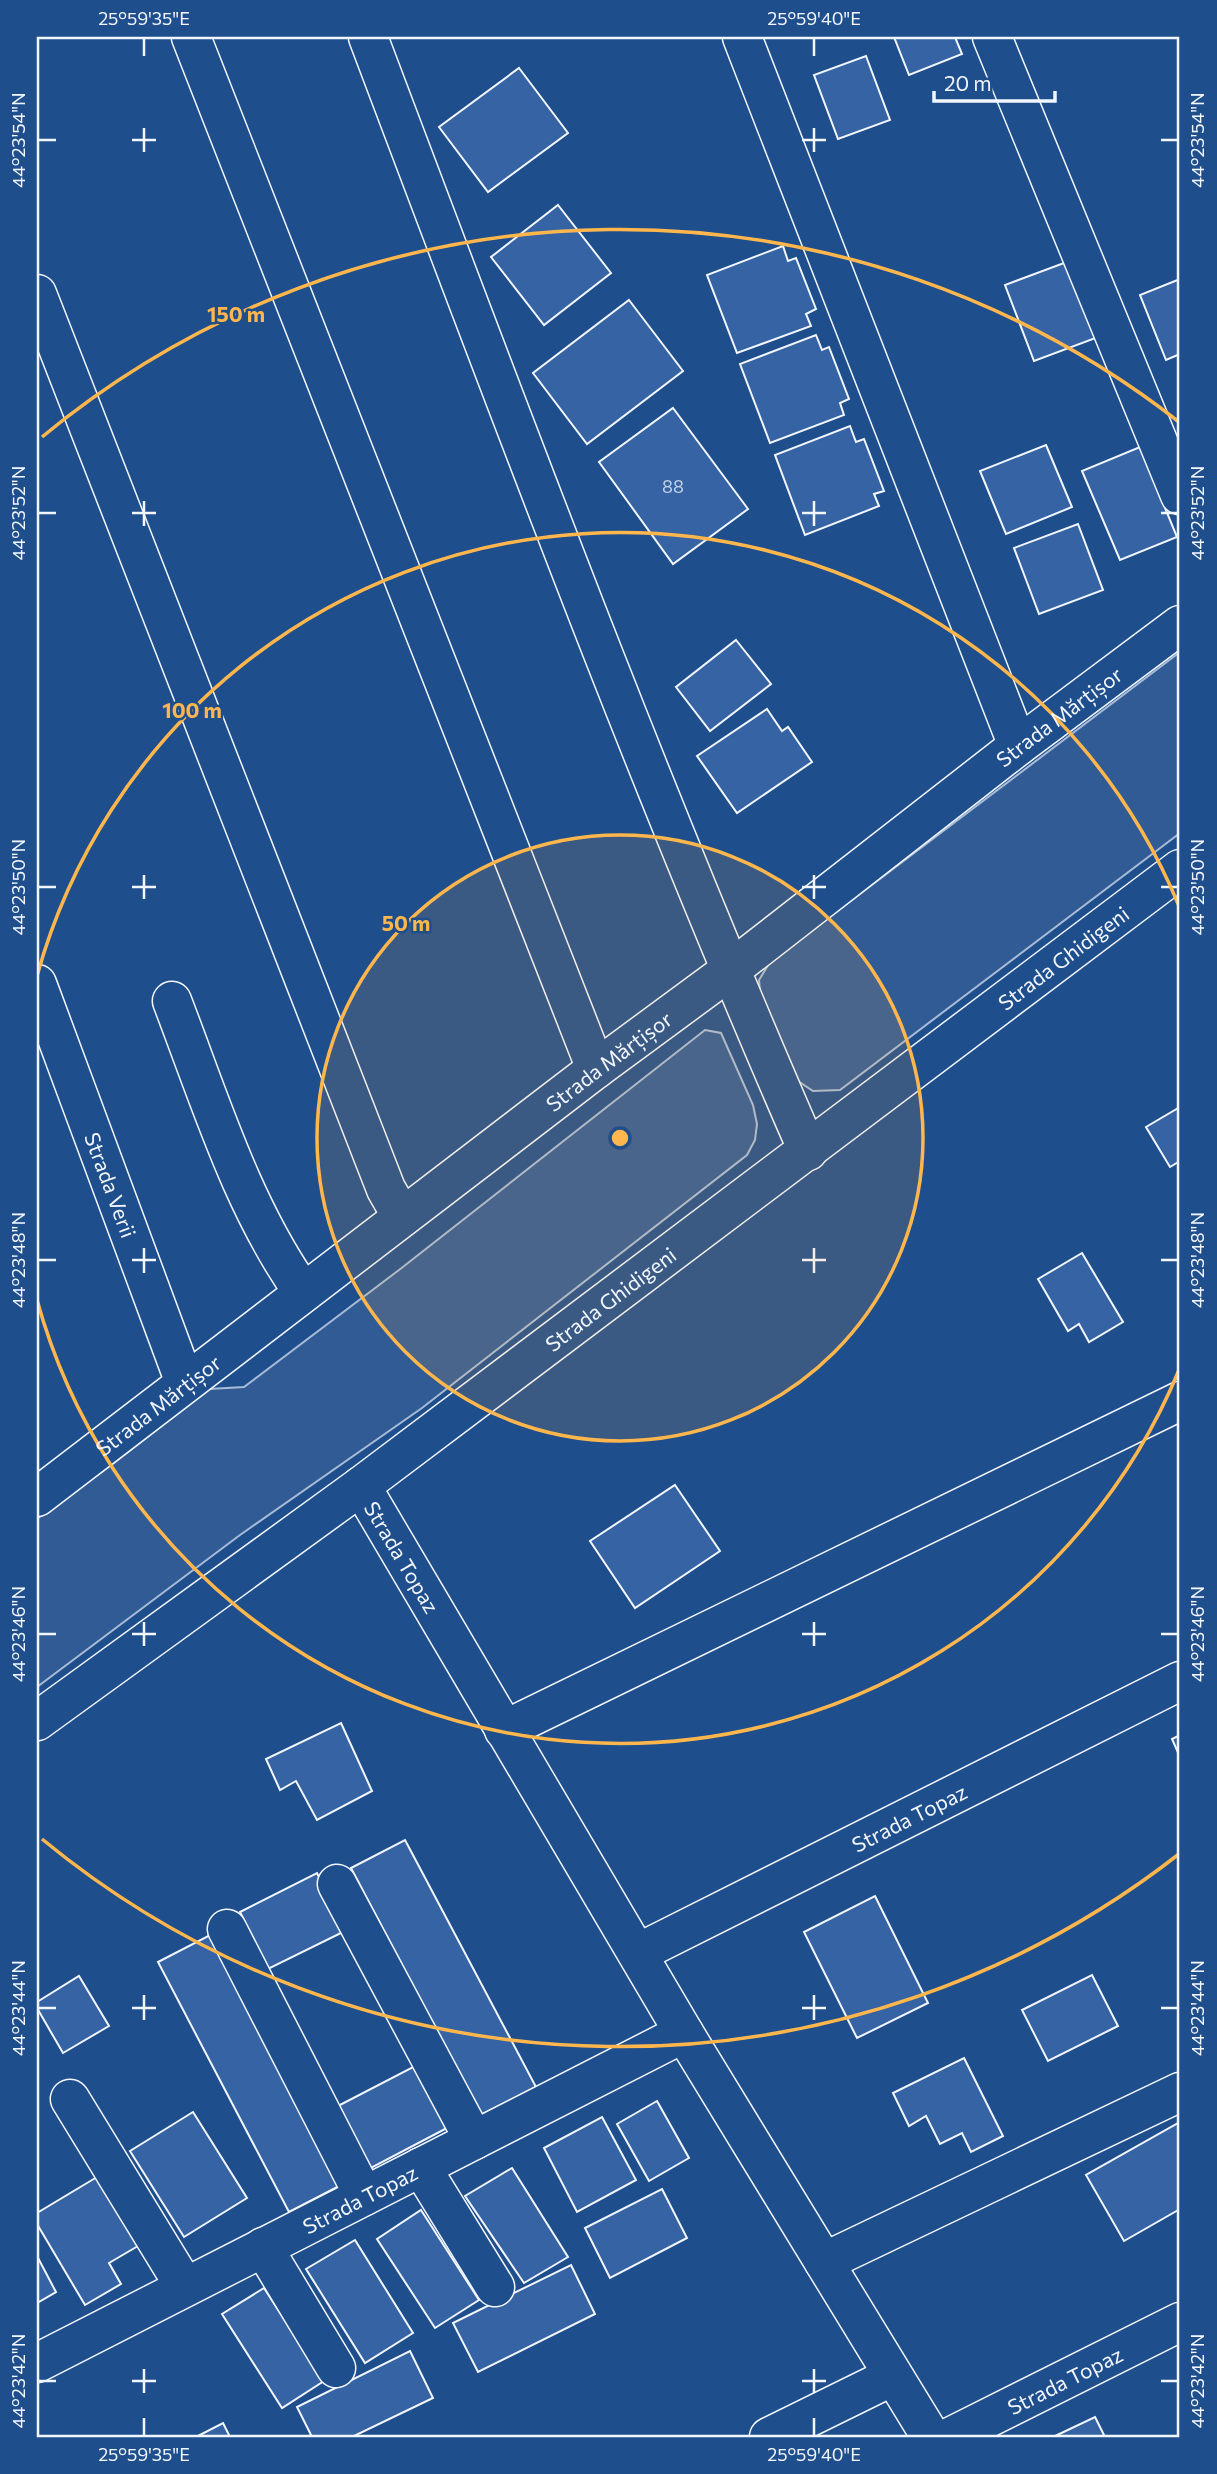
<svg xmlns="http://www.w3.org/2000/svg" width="1217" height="2474" font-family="Commissioner,sans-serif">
	<rect width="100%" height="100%" fill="#1f4e8c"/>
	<!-- built -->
	<g fill="#305b95" stroke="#a8bbd7" stroke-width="2">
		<polygon points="1180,652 1180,833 840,1090 813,1091 798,1081 761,1001 759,980 770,962"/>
		<polygon points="705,1030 721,1033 753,1105 757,1124 755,1140 747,1155 422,1408 240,1535 37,1687 37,1519 114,1463 209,1389 244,1387 399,1270"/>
	</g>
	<!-- building -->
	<g fill="#3563a3" stroke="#f2f6ff" stroke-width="2">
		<polygon points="894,37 955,37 962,54 909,75"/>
		<polygon points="866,56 890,120 838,139 814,75"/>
		<polygon points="519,68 568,133 488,192 439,127"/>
		<polygon points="558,205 611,273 544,325 491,257"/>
		<polygon points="783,246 788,261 796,258 816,309 806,314 811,326 737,353 707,275"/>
		<polygon points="1072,260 1101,336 1034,361 1005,285"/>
		<polygon points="1180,279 1180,354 1166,360 1140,295"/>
		<polygon points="629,300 683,371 587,444 533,373"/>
		<polygon points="816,335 822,350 829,347 849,399 840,403 844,415 770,443 740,364"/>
		<polygon points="673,408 748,509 673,564 599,462"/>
		<polygon points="850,426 856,442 864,439 884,491 874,494 879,506 805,535 775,455"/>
		<polygon points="1046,445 1072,507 1006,534 980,471"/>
		<polygon points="1140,447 1177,537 1120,560 1082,471"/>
		<polygon points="1078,524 1103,590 1039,614 1014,548"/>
		<polygon points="736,640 771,684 710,731 676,687"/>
		<polygon points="767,709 782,731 788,727 812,762 737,813 697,756"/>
		<polygon points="1180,1107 1180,1161 1170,1167 1146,1127"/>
		<polygon points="1082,1253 1123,1322 1089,1342 1079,1324 1068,1331 1038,1279"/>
		<polygon points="675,1485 720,1551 635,1608 590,1541"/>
		<polygon points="341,1723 372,1791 317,1820 296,1781 280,1790 266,1759"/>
		<polygon points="1180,1735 1180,1757 1172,1739"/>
		<polygon points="405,1840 536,2087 481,2115 351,1868"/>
		<polygon points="317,1873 345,1931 268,1969 240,1912"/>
		<polygon points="875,1896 928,2003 857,2038 804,1932"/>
		<polygon points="214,1933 345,2183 289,2212 158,1962"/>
		<polygon points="1092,1975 1118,2026 1048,2061 1022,2010"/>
		<polygon points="79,1976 109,2026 63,2053 37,2008 37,2002"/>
		<polygon points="964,2058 1003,2136 971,2152 962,2133 940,2144 926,2116 909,2126 893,2093"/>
		<polygon points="415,2066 447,2128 369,2169 336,2107"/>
		<polygon points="657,2101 689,2158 649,2181 617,2124"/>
		<polygon points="193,2112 247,2198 184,2237 130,2151"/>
		<polygon points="602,2117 636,2180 577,2212 544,2148"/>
		<polygon points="1180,2122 1180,2209 1124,2241 1086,2175"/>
		<polygon points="512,2168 568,2257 524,2283 465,2196"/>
		<polygon points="97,2177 138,2246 109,2263 121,2284 85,2305 37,2224 37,2213"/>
		<polygon points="662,2189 687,2238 610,2278 585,2228"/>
		<polygon points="421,2210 479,2300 435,2328 377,2239"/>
		<polygon points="355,2240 413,2333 365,2363 306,2269"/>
		<polygon points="37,2256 56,2292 37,2303"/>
		<polygon points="571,2265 595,2314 478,2372 453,2323"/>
		<polygon points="264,2288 324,2381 282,2408 222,2314"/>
		<polygon points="410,2351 433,2398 352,2437 312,2437 297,2407"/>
		<polygon points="1095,2417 1105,2437 1053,2437"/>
		<polygon points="223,2423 230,2437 196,2437"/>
	</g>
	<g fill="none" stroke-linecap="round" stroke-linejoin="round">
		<defs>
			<g id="minor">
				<polyline points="191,37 596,1069"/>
				<path d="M368 37C509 410 648 785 808 1151"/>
				<polyline points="742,37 1018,746"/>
				<polyline points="992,37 1180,495"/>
				<polyline points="37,294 386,1189 402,1217"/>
				<path id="s1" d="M37 984 185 1383"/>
				<path d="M172 1001C210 1100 242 1206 303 1292"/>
				<path id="s2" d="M361 1486 684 2033 931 2437"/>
				<path id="s3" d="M37 1497 596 1069 729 971 1018 746 1180 625"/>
				<path id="s4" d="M37 1721 361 1486 1180 869"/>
				<polyline points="504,1730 1180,1401"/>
				<polyline points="337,1884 474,2140"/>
				<polyline points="227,1929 364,2196"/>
				<path id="s5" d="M638 1953 1180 1681"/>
				<polyline points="70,2099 185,2287"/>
				<polyline points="421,2167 495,2287"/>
				<polyline points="263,2247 336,2368"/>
				<polyline points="824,2262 1180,2092"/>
				<path id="s6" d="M37 2363 684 2033"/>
				<polyline points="769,2437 893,2376"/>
				<path id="s7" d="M950 2437 1180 2322"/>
			</g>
		</defs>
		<!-- minor casing -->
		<use href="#minor" stroke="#f2f6ff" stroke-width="41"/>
		<!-- minor -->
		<use href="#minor" stroke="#1f4e8c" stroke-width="38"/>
	</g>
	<!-- ticks -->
	<path fill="none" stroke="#f2f6ff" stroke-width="2.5" d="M144 38V56M814 38V56M144 128V152M814 128V152M38 140H56M132 140H156M802 140H826M1161 140H1178M144 501V526M814 501V526M38 513H56M132 513H156M802 513H826M1161 513H1178M144 875V899M814 875V899M38 887H56M132 887H156M802 887H826M1161 887H1178M144 1248V1273M814 1248V1273M38 1260H56M132 1260H156M802 1260H826M1161 1260H1178M144 1622V1646M814 1622V1646M38 1634H56M132 1634H156M802 1634H826M1161 1634H1178M144 1995V2020M814 1995V2020M38 2008H56M132 2008H156M802 2008H826M1161 2008H1178M144 2369V2393M814 2369V2393M38 2381H56M132 2381H156M802 2381H826M1161 2381H1178M144 2418V2436M814 2418V2436"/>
	<!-- distance rings -->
	<circle cx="620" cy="1138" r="303" fill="#ffb74d" fill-opacity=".12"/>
	<g fill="none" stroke="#ffb74d" stroke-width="3.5">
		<circle cx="620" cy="1138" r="303"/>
		<path d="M1179 1370A605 605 0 0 1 37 1300M37 976A605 605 0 0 1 1179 906"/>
		<path d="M1179 1854A908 908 0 0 1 42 1839M42 437A908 908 0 0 1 1179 422"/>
	</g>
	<g text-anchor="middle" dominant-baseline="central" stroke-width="5" stroke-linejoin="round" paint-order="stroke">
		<!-- number labels -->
		<g font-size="18" fill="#c3d1e8">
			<text x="673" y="486">88</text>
		</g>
		<!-- street labels -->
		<g font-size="21" fill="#f2f6ff" stroke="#1f4e8c">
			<text stroke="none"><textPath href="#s3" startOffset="1286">Strada Mărțișor</textPath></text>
			<text stroke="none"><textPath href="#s4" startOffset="1279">Strada Ghidigeni</textPath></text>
			<text stroke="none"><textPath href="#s3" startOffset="719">Strada Mărțișor</textPath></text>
			<text stroke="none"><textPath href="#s1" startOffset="214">Strada Verii</textPath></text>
			<text stroke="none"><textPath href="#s4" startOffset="712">Strada Ghidigeni</textPath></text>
			<text stroke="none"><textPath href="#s3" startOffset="152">Strada Mărțișor</textPath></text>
			<text stroke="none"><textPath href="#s2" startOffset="82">Strada Topaz</textPath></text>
			<text stroke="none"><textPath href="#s5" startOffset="303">Strada Topaz</textPath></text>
			<text stroke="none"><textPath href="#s6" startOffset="362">Strada Topaz</textPath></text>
			<text stroke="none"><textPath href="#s7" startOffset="128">Strada Topaz</textPath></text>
		</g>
	</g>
	<circle cx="620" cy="1138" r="10" fill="#ffb74d" stroke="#1f4e8c" stroke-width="3.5"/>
	<g font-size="21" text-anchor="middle" font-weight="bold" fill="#ffb74d" stroke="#1f4e8c" stroke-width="5" stroke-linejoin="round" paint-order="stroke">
		<text x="236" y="322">150 m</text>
		<text x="192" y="718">100 m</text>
		<text x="406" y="931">50 m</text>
	</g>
	<!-- border -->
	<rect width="1217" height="2474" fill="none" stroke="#1f4e8c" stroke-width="77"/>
	<!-- scale -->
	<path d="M934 91v10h121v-10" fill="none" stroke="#f2f6ff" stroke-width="3.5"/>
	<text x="944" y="91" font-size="21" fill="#f2f6ff" stroke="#1f4e8c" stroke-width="5" paint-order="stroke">20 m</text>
	<rect x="38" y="38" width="1140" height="2398" fill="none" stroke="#f2f6ff" stroke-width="2.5"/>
	<g font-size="18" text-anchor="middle" fill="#f2f6ff">
		<text x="144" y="25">25°59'35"E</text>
		<text x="814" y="25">25°59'40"E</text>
		<text transform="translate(19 140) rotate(-90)" y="6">44°23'54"N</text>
		<text transform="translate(1198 140) rotate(-90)" y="6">44°23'54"N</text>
		<text transform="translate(19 513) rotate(-90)" y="6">44°23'52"N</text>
		<text transform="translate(1198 513) rotate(-90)" y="6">44°23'52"N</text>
		<text transform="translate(19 887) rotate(-90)" y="6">44°23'50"N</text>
		<text transform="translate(1198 887) rotate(-90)" y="6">44°23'50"N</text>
		<text transform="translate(19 1260) rotate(-90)" y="6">44°23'48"N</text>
		<text transform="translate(1198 1260) rotate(-90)" y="6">44°23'48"N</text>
		<text transform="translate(19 1634) rotate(-90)" y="6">44°23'46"N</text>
		<text transform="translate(1198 1634) rotate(-90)" y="6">44°23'46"N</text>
		<text transform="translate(19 2008) rotate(-90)" y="6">44°23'44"N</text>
		<text transform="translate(1198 2008) rotate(-90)" y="6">44°23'44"N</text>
		<text transform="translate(19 2381) rotate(-90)" y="6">44°23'42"N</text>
		<text transform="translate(1198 2381) rotate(-90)" y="6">44°23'42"N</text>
		<text x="144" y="2461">25°59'35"E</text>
		<text x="814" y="2461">25°59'40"E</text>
	</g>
</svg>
